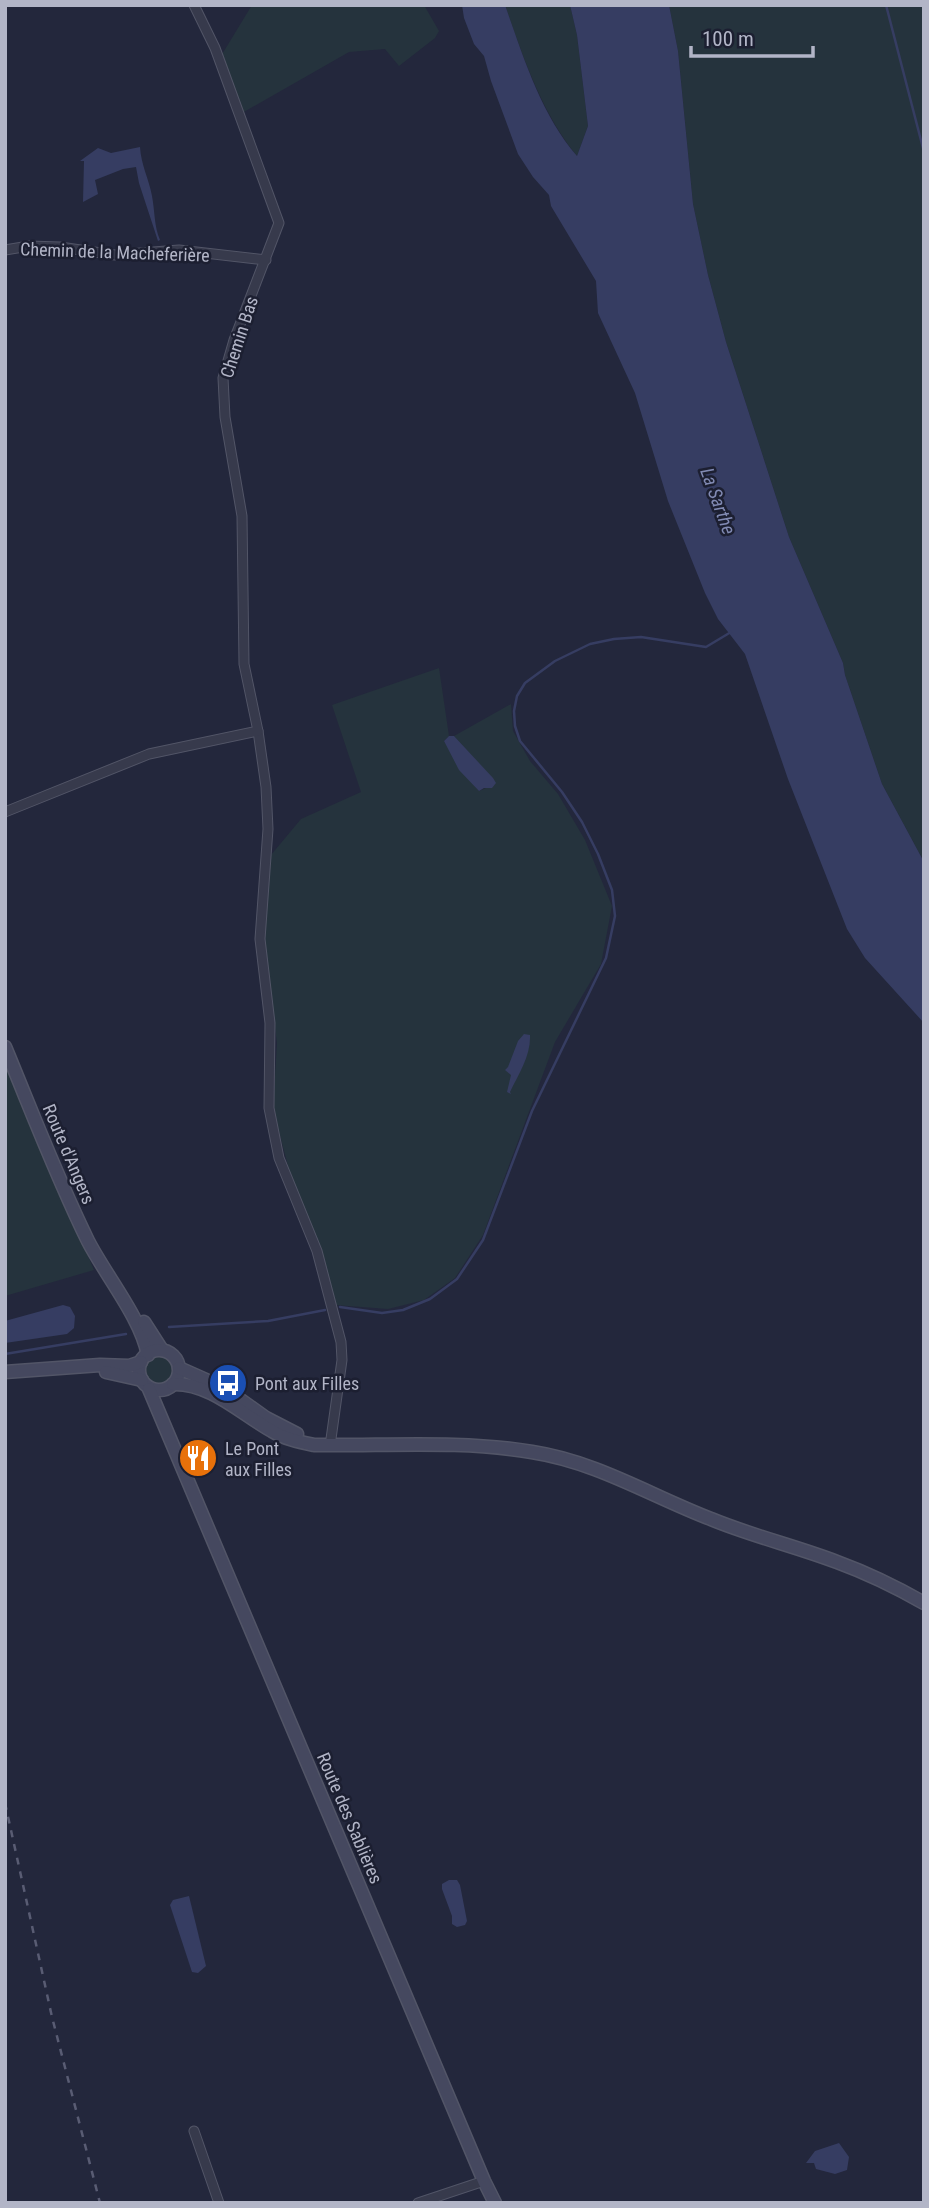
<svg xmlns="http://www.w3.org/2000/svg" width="929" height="2208" font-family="'Roboto Condensed',sans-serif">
	<rect width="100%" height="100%" fill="#23273c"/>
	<!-- green -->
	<g fill="#25333d">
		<polygon points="252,5 424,5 439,31 435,38 399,66 385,49 349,52 242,113 221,56"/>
		<path d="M505 5H570L577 35 588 126 577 156C542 113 523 57 505 5Z"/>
		<polygon points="669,5 924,5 924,862 882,784 845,675 843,663 789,537 726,342 708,275 693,204 678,51"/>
		<polygon points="439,668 449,736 444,741 474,785 479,791 495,784 492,778 454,736 511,704 513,731 530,761 558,794 585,840 612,906 601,964 555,1042 483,1235 455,1278 424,1300 388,1309 335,1305 318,1243 292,1181 273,1109 277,1043 263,940 271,855 301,819 361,792 332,705"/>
		<polygon points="5,1061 94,1270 5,1296"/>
		<circle cx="160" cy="1371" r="14"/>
	</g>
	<!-- water -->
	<g fill="#363d62">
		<path d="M462 5H505C523 56 541 115 577 156L588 126 577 35 570 5H669L678 51 693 204 708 275 726 342 789 537 843 663 845 675 882 784 924 862V1023L865 958 847 929 788 779 745 654 718 619 705 593 668 501 635 393 598 313 596 281 551 206 549 195 533 177 518 154 491 81 484 56 474 44 464 18Z"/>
		<path d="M140 147C141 165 149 179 152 196 155 212 154 226 160 240L158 241 139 183 136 167 123 169 95 180 98 194 83 202 84 161H80L98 148 111 153Z"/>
		<polygon points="449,736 454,736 493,778 496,783 492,788 484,788 479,791 459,770 444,741"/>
		<path d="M524 1034 530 1035C531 1055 519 1074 510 1092L511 1094 507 1092 511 1075 505 1070 508 1067 518 1041Z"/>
		<polygon points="63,1305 70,1307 75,1316 74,1328 67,1334 5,1343 5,1321"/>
		<polygon points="449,1880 457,1880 460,1885 467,1921 465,1925 457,1927 452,1924 452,1916 442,1889 442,1884"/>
		<polygon points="189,1896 206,1966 198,1973 192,1972 170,1905 173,1900"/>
		<polygon points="839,2143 849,2157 847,2170 835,2174 816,2169 814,2163 806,2163 815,2151"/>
	</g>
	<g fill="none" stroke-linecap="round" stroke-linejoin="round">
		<!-- stream -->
		<g stroke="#363d62" stroke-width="2.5">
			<polyline points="886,5 924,152"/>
			<polyline points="340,1307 382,1313 403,1310 430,1299 457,1279 483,1240 532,1111 606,958 615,916 612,890 598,854 582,822 562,792 520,741 515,726 514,711 517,696 525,683 555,661 590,644 614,639 641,637 706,647 731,632"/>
			<polyline points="169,1327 268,1321 325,1310"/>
			<polyline points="5,1354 126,1334"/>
		</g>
		<defs>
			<g id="street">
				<polyline points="5,250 29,246 60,247 115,255 179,250 266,260"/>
				<polyline points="258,731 266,787 268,829 260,939 270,1023 269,1108 279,1158 317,1251 341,1342 342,1360 330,1446"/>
				<polyline points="5,812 149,754 258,731 244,664 242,516 225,417 223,378 234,340 279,223 215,48 194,5"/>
				<polyline points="194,2131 219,2203"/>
				<polyline points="418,2203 484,2181"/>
			</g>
			<g id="secondary">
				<path d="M5 1047C32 1112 57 1178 88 1241 106 1276 141 1318 148 1355"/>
				<polyline points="144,1322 162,1350"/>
				<circle cx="159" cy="1370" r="20"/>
				<polyline points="179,1368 224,1388 266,1418 297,1434"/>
				<polyline points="5,1372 100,1365 129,1366 141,1362"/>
				<polyline points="106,1372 142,1380"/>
				<path d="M173 1384C211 1383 241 1414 272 1431 285 1439 300 1442 314 1445 387 1446 461 1440 532 1452 597 1462 651 1496 711 1519 752 1536 795 1546 837 1562 867 1573 896 1587 924 1603"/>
				<polyline points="149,1389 484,2181 495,2203"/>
			</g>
		</defs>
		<!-- street casing -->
		<use href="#street" stroke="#525567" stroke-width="11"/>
		<!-- secondary casing -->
		<use href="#secondary" stroke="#525567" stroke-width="15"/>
		<!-- street -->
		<use href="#street" stroke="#373a4c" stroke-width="9"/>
		<!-- secondary -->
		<use href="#secondary" stroke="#45485f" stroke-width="12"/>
		<!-- rail -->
		<polyline stroke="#595c73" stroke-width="2.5" stroke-dasharray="7 7" stroke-linecap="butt" points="5,1803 52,2017 100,2203"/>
	</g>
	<!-- icons -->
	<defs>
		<symbol id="bus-disc" viewBox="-11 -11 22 22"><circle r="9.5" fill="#1a4fb4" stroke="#1c1f31"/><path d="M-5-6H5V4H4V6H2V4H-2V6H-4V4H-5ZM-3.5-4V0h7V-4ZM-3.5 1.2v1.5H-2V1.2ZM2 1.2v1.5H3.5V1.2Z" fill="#fff"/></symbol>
		<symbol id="restaurant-disc" viewBox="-11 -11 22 22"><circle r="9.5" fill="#e8710a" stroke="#1c1f31"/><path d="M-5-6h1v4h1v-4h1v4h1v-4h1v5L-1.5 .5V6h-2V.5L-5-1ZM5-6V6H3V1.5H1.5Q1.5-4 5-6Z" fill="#fff"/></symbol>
	</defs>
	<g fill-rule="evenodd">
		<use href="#bus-disc" x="206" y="1361" width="44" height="44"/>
		<use href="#restaurant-disc" x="176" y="1436" width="44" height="44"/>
	</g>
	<g text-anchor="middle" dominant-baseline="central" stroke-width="5" stroke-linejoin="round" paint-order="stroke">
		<!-- street labels -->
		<g font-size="18" fill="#b2b5c7" stroke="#1c1f31">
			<text transform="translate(115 252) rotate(2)">Chemin de la Macheferière</text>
			<text transform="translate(239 337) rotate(-72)">Chemin Bas</text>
			<text transform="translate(69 1154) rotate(67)">Route d'Angers</text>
			<text transform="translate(350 1818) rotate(67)">Route des Sablières</text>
		</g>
		<!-- poi labels -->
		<g font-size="18" fill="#b2b5c7" stroke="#1c1f31" text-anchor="start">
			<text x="255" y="1383">Pont aux Filles</text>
			<text x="225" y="1448">Le Pont<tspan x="225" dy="21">aux Filles</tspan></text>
		</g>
		<!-- water labels -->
		<g font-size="19" font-style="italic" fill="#818ab3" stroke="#1c1f31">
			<text transform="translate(718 501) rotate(70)">La Sarthe</text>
		</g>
	</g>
	<!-- border -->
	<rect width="929" height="2208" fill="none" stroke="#b2b5c7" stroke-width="14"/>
	<!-- scale -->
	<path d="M691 46v10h122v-10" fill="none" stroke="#b2b5c7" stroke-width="3.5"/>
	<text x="702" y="46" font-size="21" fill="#b2b5c7" stroke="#1c1f31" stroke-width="5" paint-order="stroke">100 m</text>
</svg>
